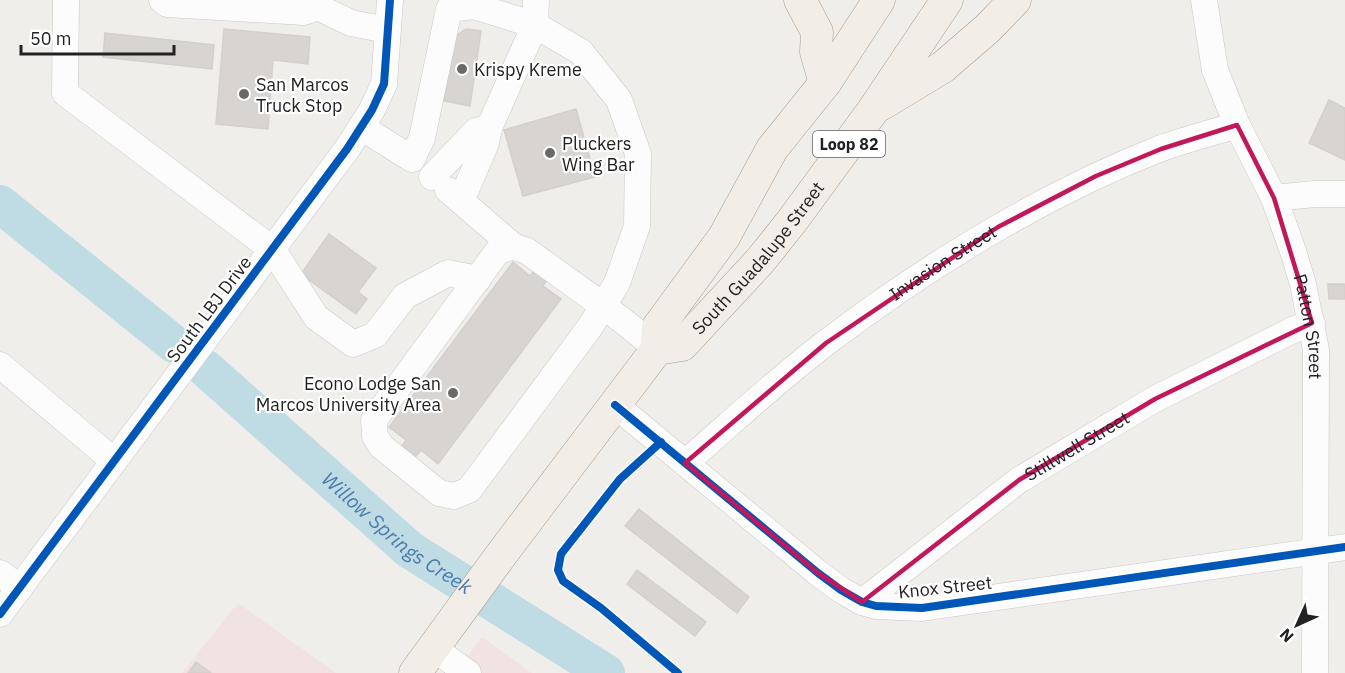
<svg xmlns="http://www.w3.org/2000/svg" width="1345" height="673" font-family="'IBM Plex Sans',sans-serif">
	<rect width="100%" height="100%" fill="#f0eeeb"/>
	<!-- commercial -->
	<g fill="#f1e3e1">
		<polygon points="238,603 336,673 182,673"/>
		<polygon points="482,637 532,673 455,673"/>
	</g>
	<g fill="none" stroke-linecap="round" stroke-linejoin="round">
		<!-- river -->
		<g stroke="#bfdbe3" stroke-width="38">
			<polyline points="0,204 174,344"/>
			<path id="s1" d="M206 369 410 550 606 673"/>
		</g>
	</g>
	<!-- building -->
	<g fill="#d7d4d2" stroke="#d3d0cc" stroke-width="1.5">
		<polygon points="224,29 310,37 308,64 273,60 268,129 216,124"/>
		<polygon points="466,29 481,31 470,106 444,101 454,37"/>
		<polygon points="105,33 214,45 212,69 103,57"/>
		<polygon points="1329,100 1345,108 1345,160 1309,143"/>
		<polygon points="576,109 595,177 523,196 504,130"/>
		<polygon points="329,234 376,268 358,292 367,299 356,314 301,274"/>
		<polygon points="513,262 530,276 535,270 547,280 543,286 561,299 438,464 421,450 416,456 402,446 406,440 389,427"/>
		<polygon points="1328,284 1345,284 1345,299 1329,299"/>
		<polygon points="639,509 749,597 737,613 625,526"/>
		<polygon points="637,570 706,622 695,636 627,584"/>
		<polygon points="196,662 211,673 188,673"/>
	</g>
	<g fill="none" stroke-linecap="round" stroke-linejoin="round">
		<defs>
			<g id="minor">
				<polyline points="66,0 65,93 273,250 316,317 353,344 375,335 405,296 448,273 478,279"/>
				<polyline points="162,0 167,4 304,12 318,7 319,0"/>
				<path id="s2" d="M1204 0 1215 70 1237 125 1274 198 1293 251 1303 284 1316 350 1315 673"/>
				<polyline points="318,7 351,23 387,30"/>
				<path d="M361 127 412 159 422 138 449 9 474 6 535 25 581 52 619 100 638 154 637 226 617 283 590 327 469 490 454 496 439 493 381 446 375 436 374 420 497 252 513 246 527 251C571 283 616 313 657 349"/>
				<polyline points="489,128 535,25 536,0"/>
				<polyline points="432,177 476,131 489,128 486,143 461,201"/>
				<polyline points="448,190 513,246"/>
				<polyline points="1274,198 1315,194 1345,194"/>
				<polyline points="0,365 114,461"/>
				<polyline points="615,405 818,573 841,590 862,602 876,606 922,608 1345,547"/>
				<path id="s3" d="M685 463C732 422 777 380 827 342 929 265 1040 196 1159 149 1184 140 1211 133 1237 125"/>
				<polyline points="0,573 20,588"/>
				<path id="s4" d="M862 602 1019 480 1155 399 1295 329 1312 323"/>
				<polyline points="0,614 347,149 372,110 384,84 390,0"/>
				<polyline points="433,648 468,673"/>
			</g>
			<g id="major">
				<polyline points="800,0 817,32 816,52 825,83"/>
				<polyline points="882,104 943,67 988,28 1015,0"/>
				<path id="s5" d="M657 349 682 345 760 261 792 221 874 109 947 0"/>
				<polyline points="415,673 501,555 657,349 658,327 724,237 772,149 825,83 879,0"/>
			</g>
		</defs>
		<!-- minor casing -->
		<use href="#minor" stroke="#c9c8c7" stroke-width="27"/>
		<!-- major casing -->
		<use href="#major" stroke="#a79c86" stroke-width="33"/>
		<!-- minor -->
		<use href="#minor" stroke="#fdfcfc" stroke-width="26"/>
		<!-- major -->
		<use href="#major" stroke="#f3ede7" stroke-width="32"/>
		<defs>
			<g id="cycleway">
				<polyline points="615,405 818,573 841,590 862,602 876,606 922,608 1345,547"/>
				<polyline points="661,442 620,479 561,554 558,570 563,581 601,608 678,673"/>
				<polyline points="0,614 347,149 372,110 384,84 390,0"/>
			</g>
		</defs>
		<!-- cycleway casing -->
		<use href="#cycleway" stroke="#fff" stroke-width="11"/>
		<!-- cycleway -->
		<use href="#cycleway" stroke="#0057b8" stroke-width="8"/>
	</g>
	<!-- marked area -->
	<path fill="none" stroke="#c2185b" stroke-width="4.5" stroke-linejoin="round" d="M1237 125 1274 198 1312 323 1155 399 1019 480 862 602 818 573 685 463 826 343 998 227 1096 176 1161 149Z"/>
	<!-- markers -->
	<g fill="#6a6968" stroke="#fff" stroke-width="2">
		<circle cx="462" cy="69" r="6"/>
		<circle cx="244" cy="94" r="6"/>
		<circle cx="550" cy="153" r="6"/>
		<circle cx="453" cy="393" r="6"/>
	</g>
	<g text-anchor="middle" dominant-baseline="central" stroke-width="4.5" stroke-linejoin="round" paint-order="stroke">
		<!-- shield labels -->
		<rect fill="#fff" stroke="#646464" stroke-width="1.5" x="813" y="131" width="72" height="26" rx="4.5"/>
		<g font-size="16" font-weight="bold" fill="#222">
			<text x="849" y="144">Loop 82</text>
		</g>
		<!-- poi labels -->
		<g font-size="18" fill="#222" stroke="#fff" text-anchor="start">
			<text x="474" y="69">Krispy Kreme</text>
			<text x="256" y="84">San Marcos<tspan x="256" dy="21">Truck Stop</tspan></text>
			<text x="562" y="143">Pluckers<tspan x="562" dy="21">Wing Bar</tspan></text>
			<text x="441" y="383" text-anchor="end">Econo Lodge San<tspan x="441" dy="21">Marcos University Area</tspan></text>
		</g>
		<!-- street labels -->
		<g font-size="18" fill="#222" stroke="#fff">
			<text stroke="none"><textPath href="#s5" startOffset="141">South Guadalupe Street</textPath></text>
			<text stroke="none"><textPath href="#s3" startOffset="327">Invasion Street</textPath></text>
			<text transform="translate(209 309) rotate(-53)">South LBJ Drive</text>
			<text stroke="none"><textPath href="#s2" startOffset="346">Patton Street</textPath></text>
			<text stroke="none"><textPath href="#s4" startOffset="266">Stillwell Street</textPath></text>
			<text transform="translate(945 587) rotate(-6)">Knox Street</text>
		</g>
		<!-- water labels -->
		<g font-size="20" font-style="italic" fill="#4a7aab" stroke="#fff">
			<text stroke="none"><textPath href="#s1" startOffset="252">Willow Springs Creek</textPath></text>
		</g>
	</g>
	<!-- north arrow -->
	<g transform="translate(1297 625) rotate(225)" stroke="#ffffff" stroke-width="4.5" paint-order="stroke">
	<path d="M0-4.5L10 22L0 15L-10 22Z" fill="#222222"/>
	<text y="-9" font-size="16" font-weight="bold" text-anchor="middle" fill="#222222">N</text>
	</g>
	<!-- scale -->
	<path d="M21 45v9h153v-9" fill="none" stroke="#222222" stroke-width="3"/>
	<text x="30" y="45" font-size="18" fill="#222222" stroke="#ffffff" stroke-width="4.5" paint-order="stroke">50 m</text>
</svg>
